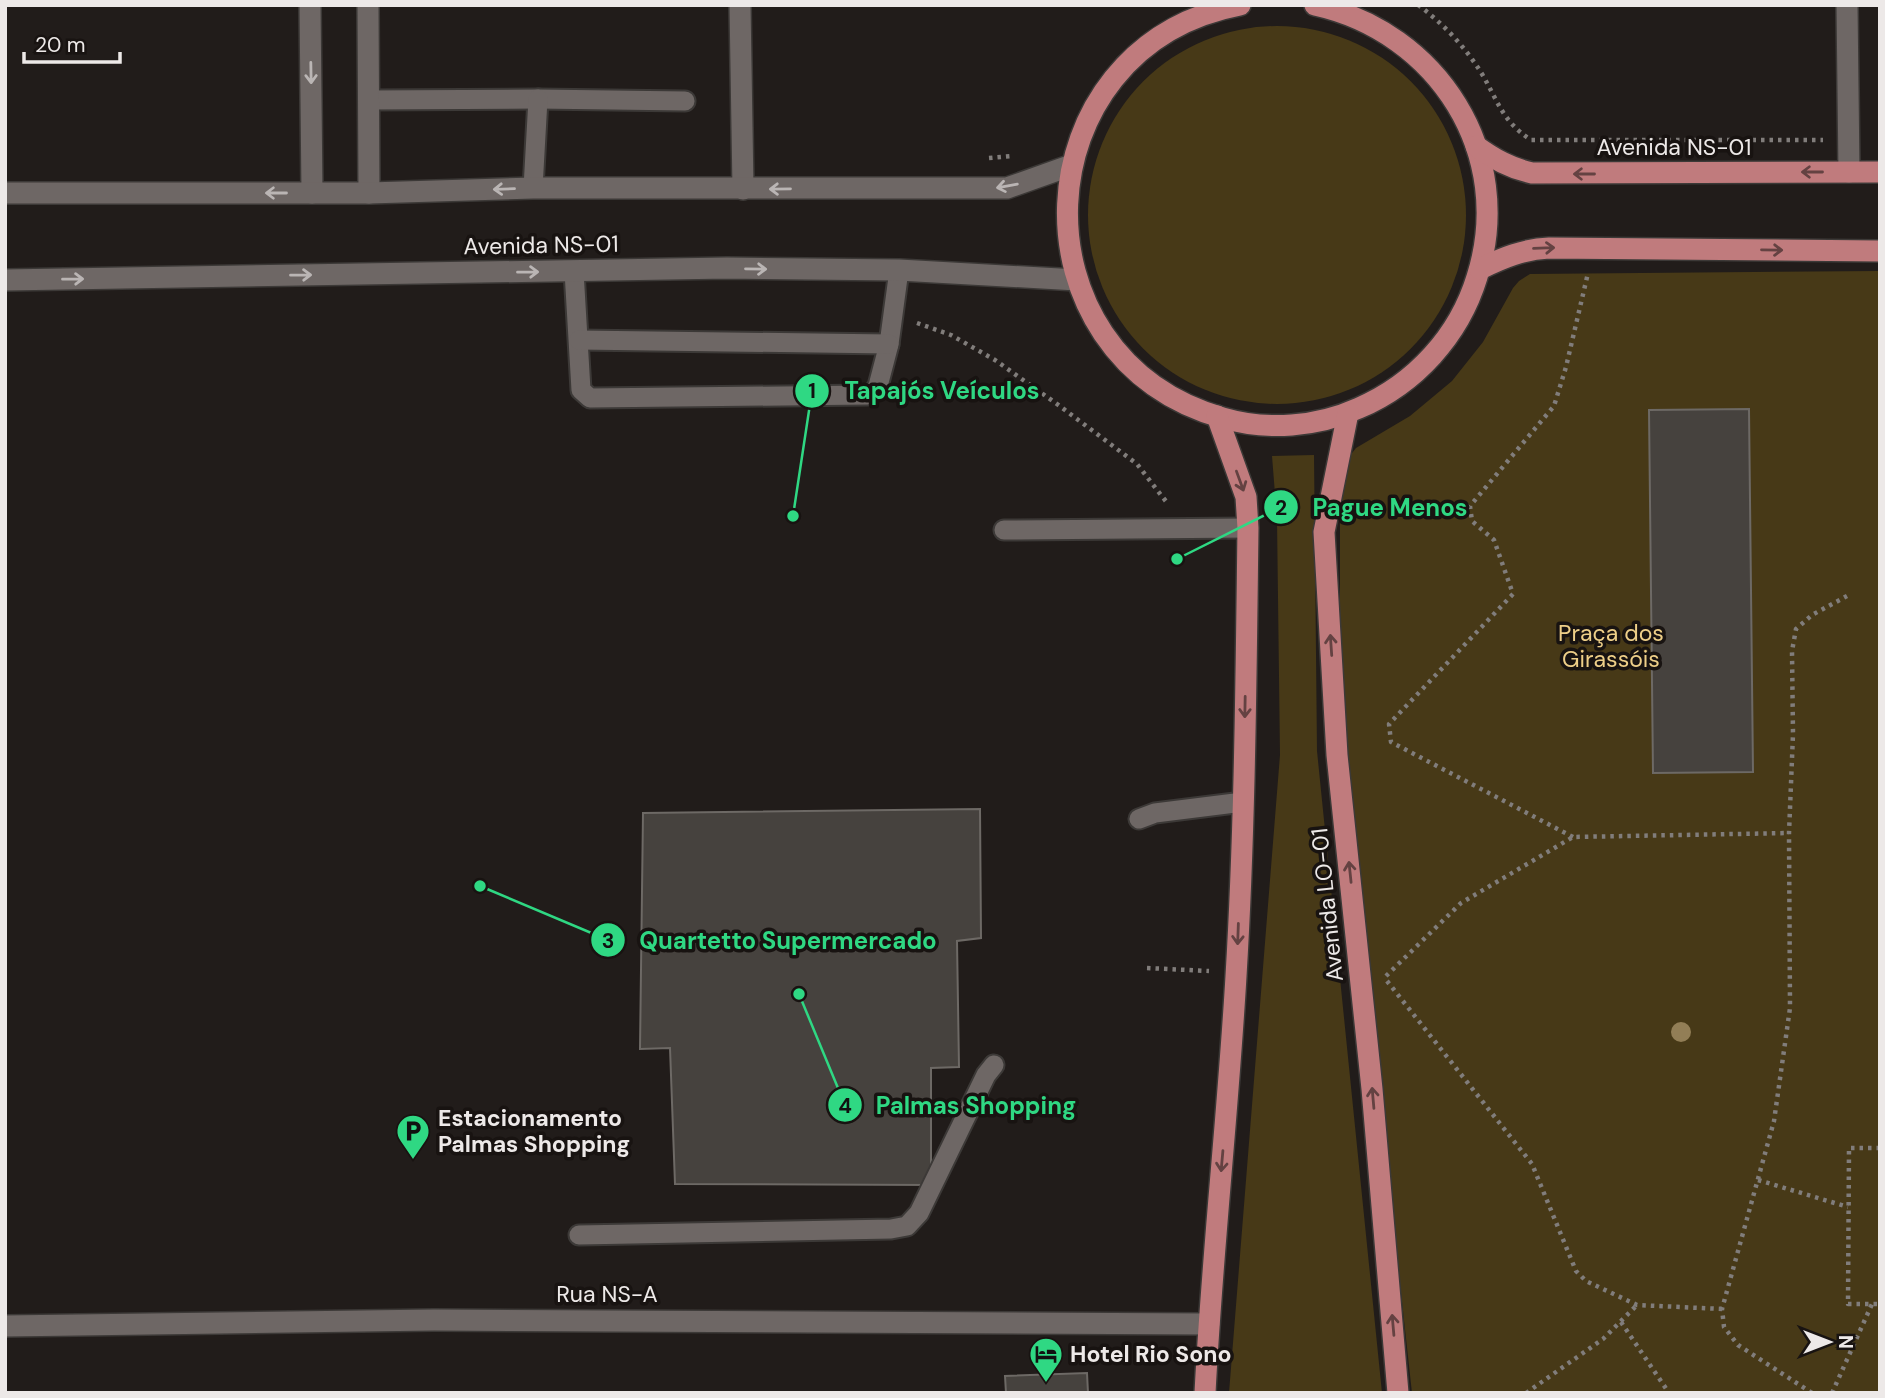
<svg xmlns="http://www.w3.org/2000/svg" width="1885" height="1398" font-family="'DM Sans',sans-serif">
	<rect width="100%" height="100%" fill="#211c1a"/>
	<!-- green -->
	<g fill="#473917">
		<circle cx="1277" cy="215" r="189"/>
		<polygon points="1880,271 1880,1393 1412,1393 1352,846 1340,642 1340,486 1345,462 1356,448 1410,416 1452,381 1483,342 1513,288 1519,281 1530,274"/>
		<polygon points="1314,455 1317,751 1382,1393 1229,1393 1280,755 1277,519 1272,456"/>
	</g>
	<!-- building -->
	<g fill="#46423e" stroke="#6d6965" stroke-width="2">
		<polygon points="1749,409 1753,772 1653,773 1649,410"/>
		<polygon points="980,809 981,938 957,941 959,1067 931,1068 931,1185 675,1184 670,1048 640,1049 643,813"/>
		<polygon points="1087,1373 1088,1393 1006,1393 1005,1376"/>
	</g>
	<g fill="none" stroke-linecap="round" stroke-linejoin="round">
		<defs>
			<g id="lane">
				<polyline points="369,100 538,99 685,101"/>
				<polyline points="533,188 538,99"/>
				<polyline points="574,271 581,390 590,398 867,395 874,392 878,386 889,344 899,270"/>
				<polyline points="579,340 889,344"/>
				<polyline points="1004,530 1248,528"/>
				<polyline points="1139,819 1155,813 1243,802"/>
				<polyline points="579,1235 891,1229 907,1226 919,1213 986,1075 994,1065"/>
			</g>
			<g id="street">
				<polyline points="310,5 312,193"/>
				<polyline points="368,5 369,193"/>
				<polyline points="740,5 743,189"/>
				<polyline points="1847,5 1849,172"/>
				<polyline points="5,1326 434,1320 1209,1324"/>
			</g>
			<g id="secondary">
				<polyline points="5,193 369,193 533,188 1007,188 1072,165"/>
				<polyline points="5,280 727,268 899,270 1077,280"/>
			</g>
			<g id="primary">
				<path d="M1240 5C1019 47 1007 357 1223 418 1267 431 1317 427 1359 408 1415 384 1459 336 1477 277 1516 154 1438 32 1315 5"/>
				<path d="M1476 146C1494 159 1510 168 1532 173L1880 172"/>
				<path d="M1480 269C1502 258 1524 249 1549 248L1880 251"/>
				<polyline points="1348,413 1324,532 1337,755 1372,1089 1398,1393"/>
				<path d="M1205 1393C1212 1254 1228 1115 1236 976 1245 827 1246 677 1248 528L1246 497 1217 416"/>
			</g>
		</defs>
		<!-- lane casing -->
		<use href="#lane" stroke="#3c3937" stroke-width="23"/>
		<!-- street casing -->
		<use href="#street" stroke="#3c3937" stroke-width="24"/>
		<!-- secondary casing -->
		<use href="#secondary" stroke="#3c3937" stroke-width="24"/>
		<!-- primary casing -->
		<use href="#primary" stroke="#3c3937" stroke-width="24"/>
		<!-- path -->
		<g stroke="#817d7b" stroke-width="4.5" stroke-dasharray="3.5 5" stroke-linecap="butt">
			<path d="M1418 5C1443 23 1466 48 1482 74 1498 101 1502 121 1531 140H1823"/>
			<polyline points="989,158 1012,156"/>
			<polyline points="917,323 951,335 995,360 1057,404 1137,464 1168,504"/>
			<polyline points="1573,837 1391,742 1389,724 1513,594 1494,540 1472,521 1470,506 1554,406 1566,367 1588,273"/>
			<polyline points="1147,968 1209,971"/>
			<polyline points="1386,976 1461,903 1573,837 1789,833"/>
			<polyline points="1387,981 1532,1164 1576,1271 1586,1281 1637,1305 1722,1309"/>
			<polyline points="1880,1148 1849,1148 1848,1304 1880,1304"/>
			<polyline points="1758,1180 1848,1207"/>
			<polyline points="1621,1322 1669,1393"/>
			<polyline points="1526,1393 1603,1339 1637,1305"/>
			<polyline points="1812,1393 1738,1345 1724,1327 1722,1309 1774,1121 1790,1008 1789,833 1793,734 1792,651 1796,629 1812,615 1847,596"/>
			<polyline points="1832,1393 1872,1304"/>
		</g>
		<!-- lane -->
		<use href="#lane" stroke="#6e6765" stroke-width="19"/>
		<!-- street -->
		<use href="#street" stroke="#6e6765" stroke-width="21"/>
		<!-- secondary -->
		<use href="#secondary" stroke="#6e6765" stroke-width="21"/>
		<!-- primary -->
		<use href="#primary" stroke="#c07b7d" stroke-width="21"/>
	</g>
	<!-- trees -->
	<circle fill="#927e56" cx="1681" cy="1032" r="10"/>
	<!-- one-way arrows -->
	<defs><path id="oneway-shaft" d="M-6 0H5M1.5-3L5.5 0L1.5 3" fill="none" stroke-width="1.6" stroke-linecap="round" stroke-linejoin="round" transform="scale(1.75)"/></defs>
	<g stroke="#bab5b4">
		<use href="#oneway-shaft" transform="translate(311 73) rotate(89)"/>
		<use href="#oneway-shaft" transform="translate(1007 186) rotate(170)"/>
		<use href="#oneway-shaft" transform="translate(504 189) rotate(178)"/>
		<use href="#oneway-shaft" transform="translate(780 189) rotate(179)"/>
		<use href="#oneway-shaft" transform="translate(276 193) rotate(180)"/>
		<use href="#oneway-shaft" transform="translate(756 269) rotate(1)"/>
		<use href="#oneway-shaft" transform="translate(528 272) rotate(-1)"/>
		<use href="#oneway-shaft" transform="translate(301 275) rotate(-1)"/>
		<use href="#oneway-shaft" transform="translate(73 279) rotate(-1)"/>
	</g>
	<g stroke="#644242">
		<use href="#oneway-shaft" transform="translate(1812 172) rotate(180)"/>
		<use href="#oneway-shaft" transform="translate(1584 174) rotate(180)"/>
		<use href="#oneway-shaft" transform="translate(1544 248) rotate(-2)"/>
		<use href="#oneway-shaft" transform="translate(1772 250) rotate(1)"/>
		<use href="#oneway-shaft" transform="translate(1240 481) rotate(70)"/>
		<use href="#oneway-shaft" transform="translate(1331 645) rotate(-94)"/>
		<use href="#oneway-shaft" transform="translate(1245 707) rotate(91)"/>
		<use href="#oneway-shaft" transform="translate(1350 872) rotate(-96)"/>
		<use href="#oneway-shaft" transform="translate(1238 934) rotate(92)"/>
		<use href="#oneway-shaft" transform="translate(1373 1098) rotate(-95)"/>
		<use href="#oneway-shaft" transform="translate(1222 1161) rotate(95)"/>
		<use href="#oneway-shaft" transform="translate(1393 1325) rotate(-95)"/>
	</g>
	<!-- icons -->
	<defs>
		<symbol id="parking-pin" viewBox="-11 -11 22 30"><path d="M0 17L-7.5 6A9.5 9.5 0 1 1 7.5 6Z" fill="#2fd883" stroke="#181311"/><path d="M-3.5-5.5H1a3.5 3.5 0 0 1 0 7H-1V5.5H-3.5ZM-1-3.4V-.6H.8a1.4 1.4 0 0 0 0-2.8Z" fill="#111"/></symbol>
		<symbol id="hotel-pin" viewBox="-11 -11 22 30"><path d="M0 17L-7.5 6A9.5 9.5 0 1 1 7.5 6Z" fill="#2fd883" stroke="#181311"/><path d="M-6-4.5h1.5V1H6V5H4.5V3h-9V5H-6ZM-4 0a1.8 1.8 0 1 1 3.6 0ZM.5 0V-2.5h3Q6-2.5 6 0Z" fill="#111"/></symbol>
	</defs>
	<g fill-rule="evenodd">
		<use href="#parking-pin" x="394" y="1112" width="38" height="52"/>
		<use href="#hotel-pin" x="1027" y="1335" width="38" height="52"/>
	</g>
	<g text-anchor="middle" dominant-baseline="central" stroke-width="7" stroke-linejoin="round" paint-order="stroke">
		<!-- street labels -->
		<g font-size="23" fill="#ede9e8" stroke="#181311">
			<text x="1674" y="147">Avenida NS-01</text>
			<text transform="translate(541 245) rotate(-1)">Avenida NS-01</text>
			<text transform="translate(1327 905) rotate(-96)">Avenida LO-01</text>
			<text x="607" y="1294">Rua NS-A</text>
		</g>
		<!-- park labels -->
		<g font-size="23" fill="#eecf88" stroke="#181311">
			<text x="1611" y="633">Praça dos<tspan x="1611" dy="26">Girassóis</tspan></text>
		</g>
		<!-- poi labels -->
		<g font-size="23" font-weight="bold" fill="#ede9e8" stroke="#181311" text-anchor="start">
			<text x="438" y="1118">Estacionamento<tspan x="438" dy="26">Palmas Shopping</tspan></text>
			<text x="1070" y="1354">Hotel Rio Sono</text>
		</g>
	</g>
	<!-- callouts -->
	<path fill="none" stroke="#2fd883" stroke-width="2.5" d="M793 516L812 391M1177 559L1281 507M480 886L608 940M799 994L845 1105"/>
	<g fill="#2fd883" stroke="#181311" stroke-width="2.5">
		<circle cx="793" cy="516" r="7"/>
		<circle cx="1177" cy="559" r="7"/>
		<circle cx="480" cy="886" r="7"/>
		<circle cx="799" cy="994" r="7"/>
		<circle cx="812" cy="391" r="18"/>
		<circle cx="1281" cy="507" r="18"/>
		<circle cx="608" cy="940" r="18"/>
		<circle cx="845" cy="1105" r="18"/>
	</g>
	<g font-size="21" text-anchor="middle" font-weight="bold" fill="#111">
		<text x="812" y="398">1</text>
		<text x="1281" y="515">2</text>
		<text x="608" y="948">3</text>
		<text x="845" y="1113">4</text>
	</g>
	<g font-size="24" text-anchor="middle" font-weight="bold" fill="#2fd883" stroke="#181311" stroke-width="7" stroke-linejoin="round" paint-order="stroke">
		<text x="942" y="399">Tapajós Veículos</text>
		<text x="1390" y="516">Pague Menos</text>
		<text x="788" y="949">Quartetto Supermercado</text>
		<text x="976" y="1114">Palmas Shopping</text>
	</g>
	<!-- border -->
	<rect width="1885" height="1398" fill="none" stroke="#ede9e8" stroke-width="14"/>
	<!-- north arrow -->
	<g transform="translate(1829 1342) rotate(90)" stroke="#181311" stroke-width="5" paint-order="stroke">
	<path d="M0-5L12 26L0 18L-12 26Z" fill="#ede9e8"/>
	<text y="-10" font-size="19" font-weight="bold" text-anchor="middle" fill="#ede9e8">N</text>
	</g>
	<!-- scale -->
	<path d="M24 52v10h96v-10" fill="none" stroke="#ede9e8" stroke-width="3.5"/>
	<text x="35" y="52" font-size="21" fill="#ede9e8" stroke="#181311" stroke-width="5" paint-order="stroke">20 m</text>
</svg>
